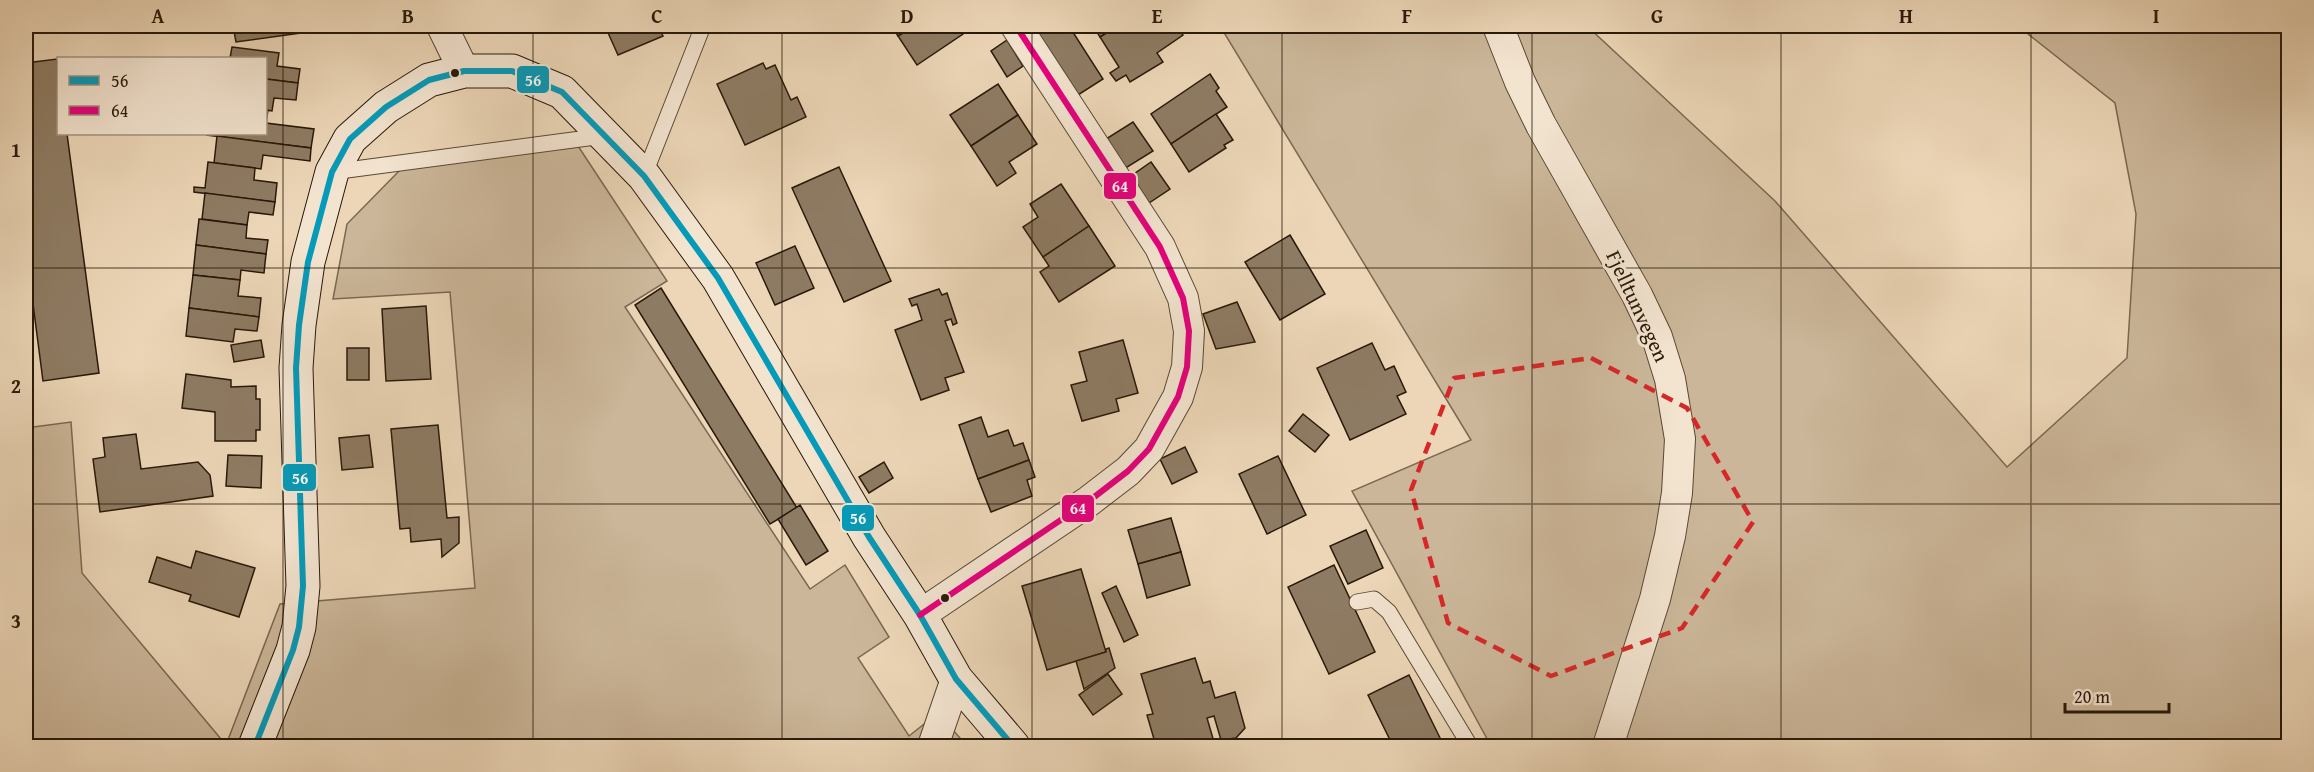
<svg xmlns="http://www.w3.org/2000/svg" width="2314" height="772" font-family="'Gentium Book Plus',serif">
	<rect width="100%" height="100%" fill="#ecd6b7"/>
	<filter id="stains"><feTurbulence type="fractalNoise" baseFrequency=".00333" numOctaves="4"/><feColorMatrix values="0 0 0 0 .2 0 0 0 0 .09 0 0 0 0 .02 0 0 0 .5 -.17"/></filter>
	<radialGradient id="worn" r=".72"><stop offset=".6" stop-color="#630" stop-opacity="0"/><stop offset="1" stop-color="#630" stop-opacity=".3"/></radialGradient>
	<!-- green -->
	<g fill="#cbb699" stroke="#7a6851" stroke-width="1.5">
		<polygon points="1220,26 1587,26 1775,201 2007,467 2127,358 2136,214 2115,103 2018,26 2288,26 2288,746 1491,746 1352,491 1471,440"/>
		<polygon points="578,146 667,281 625,307 810,589 845,565 889,637 858,658 909,736 938,713 967,746 26,746 26,428 71,422 82,573 226,745 280,604 475,588 450,292 333,299 347,224 403,167"/>
	</g>
	<!-- building -->
	<g fill="#8e7b63" stroke="#281909" stroke-width="1.5">
		<polygon points="194,26 226,26 227,27 195,31"/>
		<polygon points="233,26 344,26 344,27 236,42"/>
		<polygon points="605,26 658,26 663,36 618,55"/>
		<polygon points="891,26 915,26 898,36"/>
		<polygon points="915,26 958,26 963,34 917,65 898,36"/>
		<polygon points="1048,26 1069,26 1103,79 1078,95 1037,33"/>
		<polygon points="1093,26 1118,26 1100,37"/>
		<polygon points="1118,26 1176,26 1183,35 1157,53 1163,62 1130,82 1126,75 1116,81 1110,73 1119,67 1100,37"/>
		<polygon points="1007,40 1023,66 1007,77 991,51"/>
		<polygon points="232,47 279,53 277,66 300,69 298,83 266,79 266,58 230,58"/>
		<polygon points="57,59 58,134 67,134 99,373 43,381 26,250 26,63"/>
		<polygon points="763,63 766,69 775,65 791,100 797,97 806,117 745,145 717,84"/>
		<polygon points="1210,74 1219,88 1216,91 1227,107 1171,144 1151,114"/>
		<polygon points="266,79 298,83 296,100 274,98 272,111 266,110"/>
		<polygon points="998,84 1018,115 971,146 950,115"/>
		<polygon points="266,110 268,110 266,123 314,129 311,148 206,135 266,134"/>
		<polygon points="1216,114 1233,140 1224,145 1226,148 1189,172 1171,144"/>
		<polygon points="1018,115 1037,144 1009,162 1016,173 997,186 971,146"/>
		<polygon points="1133,122 1153,151 1124,169 1106,139"/>
		<polygon points="217,136 311,148 310,161 263,155 261,169 214,163"/>
		<polygon points="208,162 255,168 254,180 277,183 275,202 194,192 194,187 205,188"/>
		<polygon points="1151,162 1170,189 1149,203 1131,176"/>
		<polygon points="839,167 891,281 844,302 792,188"/>
		<polygon points="1061,184 1089,226 1043,257 1023,227 1038,217 1030,204"/>
		<polygon points="205,193 275,202 273,215 249,212 247,225 202,219"/>
		<polygon points="199,219 247,225 246,238 268,240 266,254 196,245"/>
		<polygon points="1089,226 1115,266 1059,302 1040,272 1049,266 1043,257"/>
		<polygon points="1290,235 1325,294 1280,320 1245,262"/>
		<polygon points="196,245 266,254 264,273 241,270 240,280 193,275"/>
		<polygon points="795,246 814,288 775,305 756,263"/>
		<polygon points="193,275 240,280 238,296 261,298 259,317 189,308"/>
		<polygon points="661,288 797,508 770,524 635,305"/>
		<polygon points="939,289 942,295 947,293 957,323 953,325 951,319 945,321 964,372 945,378 949,390 921,400 895,330 922,320 917,304 912,306 909,299"/>
		<polygon points="1237,302 1255,342 1216,349 1203,314"/>
		<polygon points="426,306 431,379 386,381 382,309"/>
		<polygon points="189,308 259,317 257,331 235,329 233,342 186,336"/>
		<polygon points="261,340 264,357 234,362 231,345"/>
		<polygon points="1123,340 1138,393 1116,399 1119,411 1082,421 1071,385 1087,381 1079,352"/>
		<polygon points="1372,343 1385,370 1394,366 1406,392 1397,396 1406,414 1350,440 1317,368"/>
		<rect x="347" y="348" width="22" height="32"/>
		<polygon points="186,374 231,380 231,387 256,386 256,399 260,399 260,430 256,430 256,441 215,441 215,412 182,408"/>
		<polygon points="1303,414 1329,435 1315,452 1289,431"/>
		<polygon points="981,417 988,437 1008,430 1014,446 1023,443 1029,460 978,479 959,425"/>
		<polygon points="438,425 447,518 459,517 459,543 442,557 441,539 411,542 410,528 400,529 391,429"/>
		<polygon points="136,434 141,469 198,462 210,475 213,496 100,512 93,459 105,457 103,438"/>
		<polygon points="369,435 373,467 342,470 339,438"/>
		<polygon points="1185,447 1197,472 1172,484 1160,459"/>
		<polygon points="228,455 262,456 261,488 226,486"/>
		<polygon points="1278,456 1306,515 1267,534 1239,474"/>
		<polygon points="1029,460 1035,477 1027,480 1032,496 991,512 978,479"/>
		<polygon points="884,462 893,478 869,493 859,477"/>
		<polygon points="800,505 828,551 806,565 778,519"/>
		<polygon points="1171,518 1181,552 1138,564 1128,530"/>
		<polygon points="1366,530 1383,568 1348,584 1330,546"/>
		<polygon points="196,551 255,568 239,617 189,601 191,595 149,582 157,557 191,568"/>
		<polygon points="1181,552 1190,585 1147,598 1138,564"/>
		<polygon points="1334,565 1375,652 1329,674 1288,587"/>
		<polygon points="1081,569 1106,652 1047,670 1022,586"/>
		<polygon points="1116,586 1138,635 1124,642 1102,593"/>
		<polygon points="1109,648 1115,668 1084,689 1076,661 1106,652 1106,649"/>
		<polygon points="1195,658 1203,683 1210,681 1215,698 1235,692 1245,728 1236,738 1221,740 1214,716 1207,718 1214,742 1200,746 1156,746 1147,715 1153,714 1141,674"/>
		<polygon points="1108,674 1122,694 1093,715 1079,695"/>
		<polygon points="1409,675 1444,746 1393,746 1368,695"/>
	</g>
	<g fill="none" stroke-linecap="round" stroke-linejoin="round">
		<defs>
			<g id="lane">
				<polyline points="332,172 603,136"/>
				<polyline points="644,176 703,26"/>
				<polyline points="1357,602 1374,599 1389,612 1470,746"/>
			</g>
			<g id="street">
				<polyline points="442,26 464,71"/>
				<polyline points="1498,26 1520,82 1541,125 1637,295 1657,337 1670,379 1680,439 1677,493 1670,536 1655,599 1608,746"/>
				<polyline points="920,615 1089,501 1128,471 1149,449 1178,397 1187,367 1189,331 1183,298 1160,247 1016,26"/>
				<polyline points="933,746 956,679"/>
			</g>
			<polyline id="secondary" points="255,746 293,650 299,627 303,586 296,368 299,325 308,262 332,172 350,139 386,107 429,80 464,71 512,71 562,92 644,176 718,278 869,537 920,615 956,679 1013,746"/>
		</defs>
		<!-- lane casing -->
		<use href="#lane" stroke="#594834" stroke-width="17"/>
		<!-- street casing -->
		<use href="#street" stroke="#594834" stroke-width="32"/>
		<!-- secondary casing -->
		<use href="#secondary" stroke="#281909" stroke-width="35"/>
		<!-- lane -->
		<use href="#lane" stroke="#f3e4d0" stroke-width="15"/>
		<!-- street -->
		<use href="#street" stroke="#f3e4d0" stroke-width="30"/>
		<!-- secondary -->
		<use href="#secondary" stroke="#f3e4d0" stroke-width="33"/>
		<defs>
			<polyline id="bus-1" points="255,746 293,650 299,627 303,586 296,368 299,325 308,262 332,172 350,139 386,107 429,80 464,71 512,71 562,92 644,176 718,278 869,537 920,615 956,679 1013,746"/>
			<polyline id="bus-2" points="920,615 1089,501 1128,471 1149,449 1178,397 1187,367 1189,331 1183,298 1160,247 1016,26"/>
		</defs>
		<!-- bus-1 casing -->
		<use href="#bus-1" stroke="#f3e4d0" stroke-width="10"/>
		<!-- bus-2 casing -->
		<use href="#bus-2" stroke="#f3e4d0" stroke-width="10"/>
		<!-- bus-1 -->
		<use href="#bus-1" stroke="#049bba" stroke-width="6"/>
		<!-- bus-2 -->
		<use href="#bus-2" stroke="#e5007d" stroke-width="6"/>
	</g>
	<!-- marked area -->
	<path fill="none" stroke="#d62828" stroke-width="4.5" stroke-dasharray="12 8" stroke-linejoin="round" d="M1591 358 1687 408 1753 522 1682 628 1551 676 1448 623 1411 490 1454 378Z"/>
	<!-- grid -->
	<path fill="none" stroke="#281909" stroke-width="1.5" stroke-opacity="0.55" d="M283 26V746M533 26V746M782 26V746M1032 26V746M1282 26V746M1532 26V746M1781 26V746M2031 26V746M26 268H2288M26 504H2288"/>
	<!-- markers -->
	<g fill="#281909" stroke="#f3e4d0" stroke-width="2">
		<circle cx="455" cy="73" r="5"/>
		<circle cx="945" cy="598" r="5"/>
	</g>
	<g text-anchor="middle" dominant-baseline="central" stroke-width="6" stroke-linejoin="round" paint-order="stroke">
		<!-- street labels -->
		<g font-size="21" fill="#281909" stroke="#f3e4d0">
			<text transform="translate(1638 306) rotate(65)">Fjelltunvegen</text>
		</g>
	</g>
	<g stroke="#f3e4d0" stroke-width="2">
		<rect x="516" y="65" width="34" height="29" rx="6" fill="#049bba"/>
		<rect x="1103" y="172" width="34" height="28" rx="6" fill="#e5007d"/>
		<rect x="282" y="463" width="35" height="29" rx="6" fill="#049bba"/>
		<rect x="1061" y="494" width="34" height="29" rx="6" fill="#e5007d"/>
		<rect x="841" y="504" width="34" height="28" rx="6" fill="#049bba"/>
	</g>
	<g font-size="16" text-anchor="middle" font-weight="bold" fill="#fff">
		<text x="533" y="86">56</text>
		<text x="1120" y="192">64</text>
		<text x="300" y="484">56</text>
		<text x="1078" y="514">64</text>
		<text x="858" y="524">56</text>
	</g>
	<!-- margin -->
	<rect width="2314" height="772" fill="none" stroke="#ecd6b7" stroke-width="66"/>
	<!-- legend -->
	<rect x="57" y="57" width="210" height="78" fill="#f3e4d0" stroke="#a29380" stroke-width="1.5"/>
	<rect x="69" y="76" width="30" height="9" fill="#049bba" stroke="#a29380" stroke-width="1.5"/>
	<text x="111" y="87" font-size="18" fill="#281909">56</text>
	<rect x="69" y="106" width="30" height="9" fill="#e5007d" stroke="#a29380" stroke-width="1.5"/>
	<text x="111" y="117" font-size="18" fill="#281909">64</text>
	<!-- scale -->
	<path d="M2065 703v9h104v-9" fill="none" stroke="#281909" stroke-width="3"/>
	<text x="2074" y="703" font-size="18" fill="#281909" stroke="#f3e4d0" stroke-width="4.5" paint-order="stroke">20 m</text>
	<rect x="33" y="33" width="2248" height="706" fill="none" stroke="#281909" stroke-width="2"/>
	<g font-size="20" text-anchor="middle" font-weight="bold" fill="#281909">
		<text x="158" y="23">A</text>
		<text x="408" y="23">B</text>
		<text x="657" y="23">C</text>
		<text x="907" y="23">D</text>
		<text x="1157" y="23">E</text>
		<text x="1407" y="23">F</text>
		<text x="1657" y="23">G</text>
		<text x="1906" y="23">H</text>
		<text x="2156" y="23">I</text>
		<text x="16" y="157">1</text>
		<text x="16" y="393">2</text>
		<text x="16" y="628">3</text>
	</g>
	<rect width="100%" height="100%" filter="url(#stains)"/>
	<rect width="100%" height="100%" fill="url(#worn)"/>
</svg>
